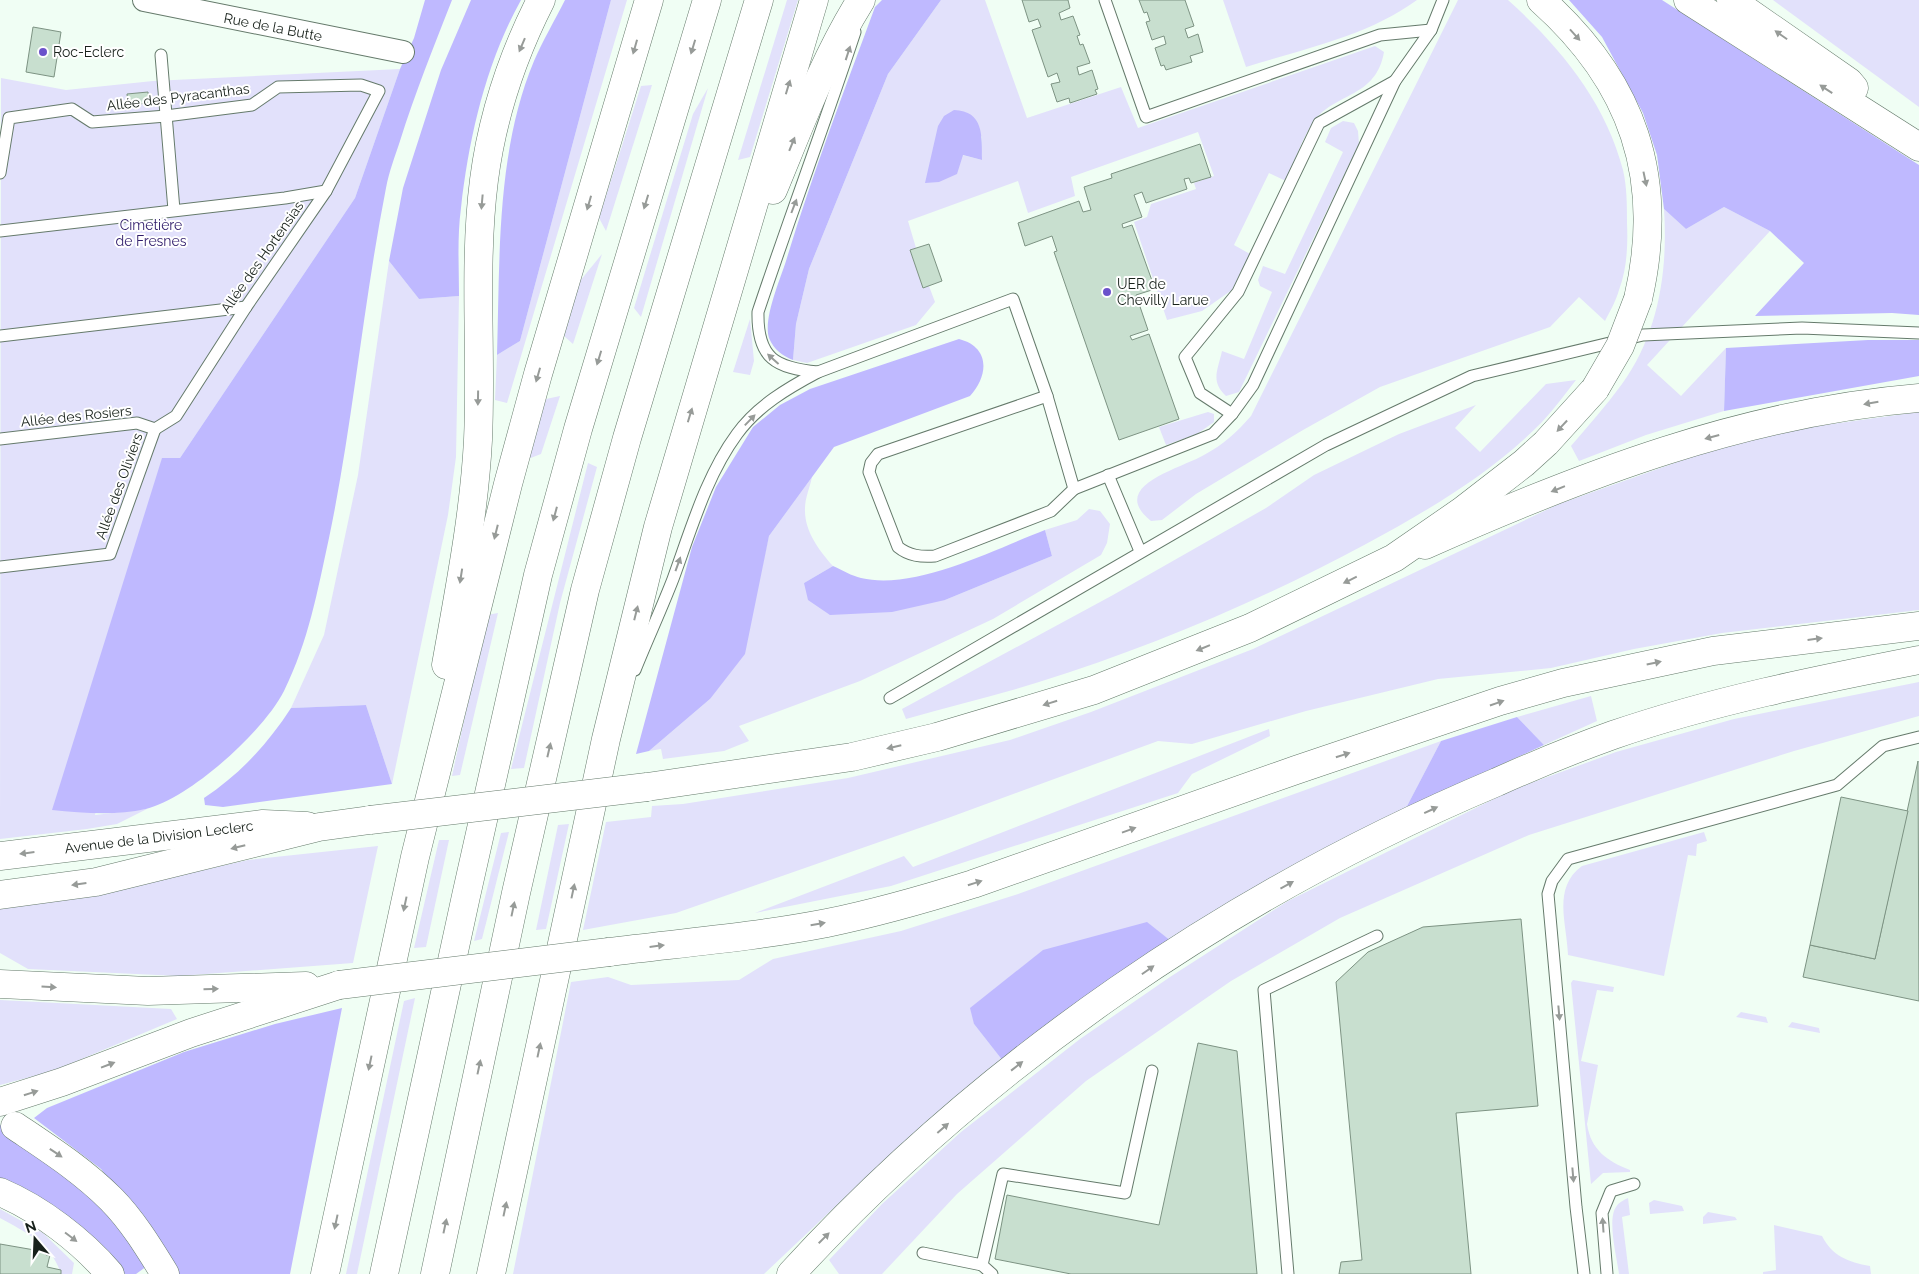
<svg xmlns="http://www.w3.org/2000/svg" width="1919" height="1274" font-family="Raleway,sans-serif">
	<rect width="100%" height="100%" fill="#f0fef4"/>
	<!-- green -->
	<g fill="#e2e1fb" fill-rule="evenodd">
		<polygon points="611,0 627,0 507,403 495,400 497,355 520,341"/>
		<polygon points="787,0 798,0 750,157 738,160"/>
		<path d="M941 0H985L1027 118 1121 87 1138 128 1375 46 1384 52C1376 98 1336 92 1314 121 1303 136 1294 163 1286 181L1269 173 1234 245 1250 254 1232 290 1202 311 1167 320 1134 222 1147 217 1151 204 1196 189 1194 183 1214 176 1198 132 1071 177 1075 196 1028 213 1018 181 908 221 916 248 910 250 923 288 929 286 935 302 916 325 807 363 793 360 796 324 809 269 888 74ZM982 136V160L962 155Z"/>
		<path d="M1223 0H1417C1368 36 1303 49 1246 67Z"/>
		<path d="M1458 0H1508C1560 47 1605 101 1623 170 1627 187 1627 206 1627 223 1628 245 1627 269 1619 290 1616 301 1610 311 1605 321L1579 297 1550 327 1380 387 1303 430 1196 494 1162 520 1151 521C1107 486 1180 469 1204 455 1223 445 1237 432 1251 416Z"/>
		<polygon points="1773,0 1919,0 1919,107"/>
		<polygon points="400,69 355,198 180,458 162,459 95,815 147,809 117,824 87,829 0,839 1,78 66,90 153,81"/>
		<polygon points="652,85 606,231 599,218 641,86"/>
		<polygon points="708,88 641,317 634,308 693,114"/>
		<path d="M1343 121 1354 123 1358 131 1359 144 1239 392 1226 396C1210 381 1218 370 1222 351L1244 359 1272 292 1260 286 1258 280 1263 266 1285 274 1343 152 1325 142 1331 128Z"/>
		<path d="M1724 207 1770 231 1647 365 1681 396 1726 348 1724 411 1646 435 1579 461 1571 446C1588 426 1606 406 1622 384 1659 333 1668 270 1664 209L1686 229Z"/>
		<polygon points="602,254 573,344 564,336 580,281"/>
		<polygon points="389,261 419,299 459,296 456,457 448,515 392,784 366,705 291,708 324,635 358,475"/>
		<polygon points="750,319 754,361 750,375 733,372"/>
		<path d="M1576 380C1565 394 1554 409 1542 422 1492 473 1429 510 1366 544 1262 600 1151 647 1039 682 995 696 950 706 906 719L902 709 1113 595 1266 508 1314 475 1399 434 1476 405 1455 428 1480 452 1546 384Z"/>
		<polygon points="560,396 541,454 528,459 546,399"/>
		<polygon points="1208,412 1214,414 1214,422 1197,434 1166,445 1159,427"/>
		<polygon points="1919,412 1919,610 1722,633 1634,649 1551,668 1438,679 1306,711 1192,744 1158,741 948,818 676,913 583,930 606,822 651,817 652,806 683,804 848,778 1010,740 1091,712 1253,649 1559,504 1717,448 1810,427"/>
		<polygon points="588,463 597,467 560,603 524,768 511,769"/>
		<path d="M812 477C810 487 805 498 805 508 804 531 819 550 833 566L804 583 945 600 1052 556 1045 530 1077 520 1089 509 1100 511 1110 524 1107 543 1101 555 993 619 860 681 739 726 749 741 724 751 663 759 661 749 649 751 710 699 763 562 769 536Z"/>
		<polygon points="498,613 460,775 452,776 487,615"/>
		<polygon points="1919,682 1919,716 1794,751 1529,835 1340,918 1231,981 1086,1081 957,1194 882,1274 839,1274 829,1260 882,1204 961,1132 1080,1039 1170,977 1288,901 1512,790 1616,752 1734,719"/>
		<polygon points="1591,696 1597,721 1544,745 1517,717"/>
		<polygon points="1269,729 1270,736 1192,774 1178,793 891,886 755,913 904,856 913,867"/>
		<polygon points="1441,741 1406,808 1280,872 1171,941 1147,923 974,1024 1003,1061 896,1149 764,1274 513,1274 571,982 608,977 631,985 739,980 773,959 901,931 1015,895"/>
		<polygon points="569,824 546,929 536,930 558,825"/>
		<polygon points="509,832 482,939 474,941 501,833"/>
		<path d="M1704 832 1707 841 1697 844 1696 856 1688 855 1664 976 1568 955C1567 923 1552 888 1582 866Z"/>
		<polygon points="439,840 449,840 426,947 414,948"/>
		<polygon points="378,846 353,963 179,976 28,969 0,953 0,907 132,886 248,860"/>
		<path d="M1573 980 1614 987 1613 992 1597 990 1581 1061 1598 1065 1587 1124C1591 1150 1607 1161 1630 1170V1172L1603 1173 1591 1184 1571 983Z"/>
		<polygon points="415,998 357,1274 346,1274 404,1001"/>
		<polygon points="0,1000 171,1009 177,1019 53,1071 0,1085"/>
		<polygon points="1741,1012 1766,1017 1768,1023 1736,1017"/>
		<polygon points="1792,1022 1819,1028 1820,1033 1788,1027"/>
		<path d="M1628 1198 1630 1215 1622 1217 1629 1274H1619C1617 1258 1607 1220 1616 1207 1619 1202 1624 1200 1628 1198Z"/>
		<polygon points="1654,1200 1682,1206 1684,1211 1650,1214 1649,1203"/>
		<path d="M0 1209 43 1233 74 1263 72 1274H61C52 1244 25 1232 0 1218Z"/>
		<polygon points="1708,1212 1735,1217 1737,1220 1703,1224 1703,1217"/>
		<path d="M1774 1225 1822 1236C1832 1256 1848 1262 1870 1266L1871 1274H1763V1272L1776 1270Z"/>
	</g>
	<!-- forest -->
	<g fill="#bfb9ff">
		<path d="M425 0H452C434 46 415 93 400 141 395 156 389 172 386 188 363 305 353 423 329 538 317 593 309 640 284 691 264 731 190 798 146 809 115 816 83 813 52 810L162 458H180L355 198 400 69 414 38Z"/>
		<path d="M471 0H521C486 63 469 137 461 208 457 237 459 267 459 296L419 299 389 261 403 188 441 70Z"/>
		<path d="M565 0H611L520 341 497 355C500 258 496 152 534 61 543 40 555 20 565 0Z"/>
		<path d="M882 0H941L888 74 809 269 796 324 793 360C783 356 774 350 769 338 763 319 780 280 786 261 812 175 844 91 875 7Z"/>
		<polygon points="1569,0 1662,0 1919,165 1919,315 1892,313 1755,316 1804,263 1770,231 1724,207 1686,229 1664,209 1657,155 1643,113 1602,37"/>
		<path d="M959 339C990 347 989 375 970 396L834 447 769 536 745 654 710 699 649 751 636 754 692 547 716 487 753 427 780 405 810 389Z"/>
		<polygon points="1868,340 1919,340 1919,376 1724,411 1726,348"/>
		<path d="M1045 530 1052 556 945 600 892 612 830 615 808 600 804 583 833 566C842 570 852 576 861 578 915 591 995 549 1045 530Z"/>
		<path d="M366 705 392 784 223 807 205 805 204 798C240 774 267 745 291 708Z"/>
		<polygon points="1517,717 1544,745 1406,808 1441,741"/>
		<polygon points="1147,922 1171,941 1003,1061 974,1024 970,1008 1043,950"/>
		<polygon points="342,1008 290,1274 177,1274 136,1213 101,1169 34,1118 47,1108 184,1052 275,1024"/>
		<path d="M0 1125C65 1166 102 1203 147 1266L136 1274H125L99 1245 0 1181Z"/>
	</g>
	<!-- water -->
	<path fill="#bfb9fe" d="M954 110C984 111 982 136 982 160L963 155 957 174 939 182 925 183 938 126 944 116Z"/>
	<!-- building -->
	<g fill="#c8dfcf" stroke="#7d9383">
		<polygon points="1022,0 1068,0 1070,8 1059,13 1061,20 1073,16 1080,35 1077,36 1080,45 1083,44 1090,63 1077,67 1079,75 1092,70 1098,89 1095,90 1097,94 1070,103 1069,98 1057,102 1051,84 1060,82 1057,73 1048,77 1032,30 1041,27 1038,19 1029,22"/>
		<polygon points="1139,0 1185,0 1194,26 1185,29 1188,38 1198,34 1203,52 1190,56 1192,62 1166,70 1164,65 1161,66 1155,48 1166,44 1164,36 1152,40 1146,22 1150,21 1147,12 1144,13"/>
		<polygon points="33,27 61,32 54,77 26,72"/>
		<polygon points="148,92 149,103 128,105 127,94"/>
		<polygon points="1200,144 1211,177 1191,183 1189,178 1184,179 1187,189 1146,203 1142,192 1134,195 1142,217 1122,224 1123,228 1132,225 1155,289 1136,295 1148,330 1130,336 1132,340 1149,334 1179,419 1119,440 1054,252 1057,251 1052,236 1025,246 1018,223 1079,201 1083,212 1091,210 1084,187 1112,178 1111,174"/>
		<polygon points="929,244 942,281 923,288 910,250"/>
		<polygon points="1918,761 1919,1001 1803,977 1810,945 1875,959"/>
		<polygon points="1841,797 1908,811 1875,959 1810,945"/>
		<polygon points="1521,919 1538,1106 1456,1113 1471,1274 1339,1274 1341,1262 1362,1260 1336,982 1368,952 1423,927"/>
		<polygon points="1198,1043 1237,1051 1257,1274 1071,1274 995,1259 1007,1195 1159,1225"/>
		<polygon points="0,1244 46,1252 46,1255 50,1255 47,1267 61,1270 61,1274 0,1274"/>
	</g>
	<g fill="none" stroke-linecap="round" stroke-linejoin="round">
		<defs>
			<g id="service">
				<polyline points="1105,0 1146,117 1380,35 1431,30"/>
				<polyline points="161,55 174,210"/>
				<polyline points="0,173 9,118 72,109 92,122 166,116 252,105 278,87 361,85 379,91 326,191 246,307 176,416 155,429"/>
				<polyline points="0,231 285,198 326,191"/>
				<polyline points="0,336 246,307"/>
				<path d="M818 372C776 368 757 359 758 312 789 219 824 126 855 32"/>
				<path d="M1047 396 878 454 871 463 869 472 898 547C909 556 921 557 935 556L1051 511 1074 489"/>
				<polyline points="1232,414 1200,393 1185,357 1238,292 1319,123 1395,81"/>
				<polyline points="0,439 137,423 155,429"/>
				<polyline points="1108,475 1140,551"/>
				<polyline points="0,567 110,554 155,429"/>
				<path d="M635 670C647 640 661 610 673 579 691 530 706 476 737 434 757 406 788 388 818 372L1013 299 1047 396 1074 489 1213 434 1232 414 1253 385 1395 81 1431 30 1443 0"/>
				<polyline points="890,698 1326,445 1472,376 1643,335 1802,328 1919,333"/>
				<polyline points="923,1253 982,1265"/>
				<polyline points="992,1274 982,1265 1003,1174 1125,1193 1152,1071"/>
				<polyline points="1288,1274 1264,990 1377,936"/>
				<polyline points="1584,1274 1576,1207 1548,894 1552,881 1568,859 1837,785 1883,746 1919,737"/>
				<polyline points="1607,1274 1602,1213 1611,1191 1634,1184"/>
			</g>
			<polyline id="minor" points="144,0 403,52"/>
			<g id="trunk">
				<path d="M1425 545C1582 475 1746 412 1919 398"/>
				<polyline points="0,856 263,824 307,826"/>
				<path d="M609 952C681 943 755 937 827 923 876 913 925 899 973 884L1296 770 1500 701 1563 683 1713 651 1919 626"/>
				<polyline points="0,984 148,991 306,986"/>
				<polyline points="0,1102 62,1082 191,1033 339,985"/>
			</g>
			<g id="motorway">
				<path d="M1541 0C1633 82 1666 178 1638 299"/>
				<polyline points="1688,0 1919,147"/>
				<polyline points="1731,0 1849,82 1854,88"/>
				<path d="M773 190C800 125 824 59 861 0"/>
				<path d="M446 665C459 591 474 516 478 440 482 354 473 266 484 180 492 118 513 55 541 0"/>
				<polyline points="647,787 852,757 937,737 1094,690 1250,628 1394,558 1462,511 1524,463 1546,443 1595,389"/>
				<polyline points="0,895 96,882 319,827 370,820"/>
				<path d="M15 1126C49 1149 82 1170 111 1199 132 1220 149 1248 165 1274"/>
				<path d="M0 1192C40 1209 82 1241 110 1274"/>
				<polyline points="325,1274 415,857 508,484 538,374 649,0"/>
				<polyline points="384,1274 466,896 538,575 578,429 707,0"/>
				<polyline points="435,1274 516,893 585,590 627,438 759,0"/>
				<polyline points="491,1274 606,739 658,527 814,0"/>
				<path d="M791 1274C985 1062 1233 893 1497 782 1535 765 1574 749 1613 735 1712 701 1817 680 1919 660"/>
			</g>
		</defs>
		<!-- service casing -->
		<use href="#service" stroke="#657a6b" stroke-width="13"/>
		<!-- minor casing -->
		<use href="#minor" stroke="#657a6b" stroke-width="24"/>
		<!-- trunk casing -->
		<use href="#trunk" stroke="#657a6b" stroke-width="29"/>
		<!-- motorway casing -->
		<use href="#motorway" stroke="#657a6b" stroke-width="29"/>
		<!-- service -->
		<use href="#service" stroke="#fff" stroke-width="11"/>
		<!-- minor -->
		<use href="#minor" stroke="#fff" stroke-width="22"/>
		<!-- trunk -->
		<use href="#trunk" stroke="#fff" stroke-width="28"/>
		<!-- motorway -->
		<use href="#motorway" stroke="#fff" stroke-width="28"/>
		<defs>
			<polyline id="trunk-bridge" points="339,985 609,952"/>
			<g id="motorway-bridge">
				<polyline points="1595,389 1620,346 1638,299"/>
				<polyline points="370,820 647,787"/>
			</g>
		</defs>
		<!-- trunk-bridge casing -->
		<use href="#trunk-bridge" stroke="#657a6b" stroke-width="29" stroke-linecap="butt"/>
		<!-- motorway-bridge casing -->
		<use href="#motorway-bridge" stroke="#657a6b" stroke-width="29" stroke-linecap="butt"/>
		<!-- trunk-bridge -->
		<use href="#trunk-bridge" stroke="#fff" stroke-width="28"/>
		<!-- motorway-bridge -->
		<use href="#motorway-bridge" stroke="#fff" stroke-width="28"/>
	</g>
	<!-- one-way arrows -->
	<defs><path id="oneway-solid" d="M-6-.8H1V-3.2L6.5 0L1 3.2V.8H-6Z" transform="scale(1.25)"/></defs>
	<g fill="#979b98">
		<use href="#oneway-solid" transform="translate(1575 35) rotate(48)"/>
		<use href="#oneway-solid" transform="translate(1781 35) rotate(-145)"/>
		<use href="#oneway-solid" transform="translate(522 45) rotate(113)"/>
		<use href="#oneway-solid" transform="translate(635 47) rotate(106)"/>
		<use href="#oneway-solid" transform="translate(693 47) rotate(107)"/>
		<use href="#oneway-solid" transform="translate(848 53) rotate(-72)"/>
		<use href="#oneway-solid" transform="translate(788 87) rotate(-73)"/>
		<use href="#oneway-solid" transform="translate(1826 89) rotate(-147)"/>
		<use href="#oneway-solid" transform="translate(792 144) rotate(-68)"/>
		<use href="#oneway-solid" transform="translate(1645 179) rotate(78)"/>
		<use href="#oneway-solid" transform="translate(482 202) rotate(95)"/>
		<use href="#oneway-solid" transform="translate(646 202) rotate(107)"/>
		<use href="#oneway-solid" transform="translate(589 203) rotate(106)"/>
		<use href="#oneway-solid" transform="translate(794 206) rotate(-69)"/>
		<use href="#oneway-solid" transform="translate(599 358) rotate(107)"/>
		<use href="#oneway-solid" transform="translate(773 359) rotate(-138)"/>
		<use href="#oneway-solid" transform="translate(538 375) rotate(106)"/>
		<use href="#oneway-solid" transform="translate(478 398) rotate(91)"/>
		<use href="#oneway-solid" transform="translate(1871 403) rotate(170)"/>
		<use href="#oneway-solid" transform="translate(690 415) rotate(-73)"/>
		<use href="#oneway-solid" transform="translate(750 420) rotate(-46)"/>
		<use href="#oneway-solid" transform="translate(1562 426) rotate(133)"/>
		<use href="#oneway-solid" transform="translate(1712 437) rotate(165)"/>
		<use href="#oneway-solid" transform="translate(1558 489) rotate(158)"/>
		<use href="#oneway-solid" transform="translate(555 514) rotate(105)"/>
		<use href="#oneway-solid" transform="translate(496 532) rotate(104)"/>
		<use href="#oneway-solid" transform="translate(678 564) rotate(-70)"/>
		<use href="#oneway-solid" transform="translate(461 576) rotate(99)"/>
		<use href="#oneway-solid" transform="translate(1350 580) rotate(154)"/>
		<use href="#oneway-solid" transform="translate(636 613) rotate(-76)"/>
		<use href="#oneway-solid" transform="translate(1815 639) rotate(-7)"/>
		<use href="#oneway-solid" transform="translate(1203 648) rotate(158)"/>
		<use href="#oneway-solid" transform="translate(1654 663) rotate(-12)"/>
		<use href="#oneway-solid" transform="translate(1050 703) rotate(163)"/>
		<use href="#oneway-solid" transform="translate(1497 703) rotate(-19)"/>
		<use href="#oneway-solid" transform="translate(894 747) rotate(167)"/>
		<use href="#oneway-solid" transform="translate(549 750) rotate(-77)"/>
		<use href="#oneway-solid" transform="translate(1343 755) rotate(-18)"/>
		<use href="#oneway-solid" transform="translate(1431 810) rotate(-25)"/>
		<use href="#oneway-solid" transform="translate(1129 830) rotate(-20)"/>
		<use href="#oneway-solid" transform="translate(238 847) rotate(166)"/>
		<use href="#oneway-solid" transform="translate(27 853) rotate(173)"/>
		<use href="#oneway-solid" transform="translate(975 883) rotate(-18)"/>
		<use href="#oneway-solid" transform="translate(79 884) rotate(172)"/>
		<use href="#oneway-solid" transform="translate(1287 885) rotate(-29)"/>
		<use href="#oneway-solid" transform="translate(573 891) rotate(-78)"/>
		<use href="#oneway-solid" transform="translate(405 904) rotate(102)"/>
		<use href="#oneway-solid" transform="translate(513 909) rotate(-78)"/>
		<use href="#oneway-solid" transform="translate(818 924) rotate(-10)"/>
		<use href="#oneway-solid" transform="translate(657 946) rotate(-7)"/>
		<use href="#oneway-solid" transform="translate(1148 970) rotate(-35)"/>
		<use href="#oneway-solid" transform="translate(49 987) rotate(4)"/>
		<use href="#oneway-solid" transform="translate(211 989) rotate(-2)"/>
		<use href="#oneway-solid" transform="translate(1559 1013) rotate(85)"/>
		<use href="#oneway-solid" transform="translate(539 1050) rotate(-78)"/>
		<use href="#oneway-solid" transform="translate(370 1063) rotate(102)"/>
		<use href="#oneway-solid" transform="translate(108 1065) rotate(-21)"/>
		<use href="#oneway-solid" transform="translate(1017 1066) rotate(-38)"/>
		<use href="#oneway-solid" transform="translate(479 1067) rotate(-78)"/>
		<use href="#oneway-solid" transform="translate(31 1093) rotate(-18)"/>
		<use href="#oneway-solid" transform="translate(943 1128) rotate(-41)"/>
		<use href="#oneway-solid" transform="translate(56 1153) rotate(34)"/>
		<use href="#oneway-solid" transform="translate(1573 1175) rotate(85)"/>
		<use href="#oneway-solid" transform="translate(505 1209) rotate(-78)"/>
		<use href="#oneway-solid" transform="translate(336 1222) rotate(102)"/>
		<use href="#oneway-solid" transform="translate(1603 1225) rotate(-94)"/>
		<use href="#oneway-solid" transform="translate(445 1226) rotate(-78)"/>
		<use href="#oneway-solid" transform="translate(71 1237) rotate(37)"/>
		<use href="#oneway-solid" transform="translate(824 1238) rotate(-45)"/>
	</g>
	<!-- markers -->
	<g fill="#6b52cb" stroke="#fff" stroke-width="2">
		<circle cx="43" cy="52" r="5"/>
		<circle cx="1107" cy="292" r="5"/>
	</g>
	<g text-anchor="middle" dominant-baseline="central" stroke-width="4" stroke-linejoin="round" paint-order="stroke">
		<!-- street labels -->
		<g font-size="14" fill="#17201a" stroke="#fff">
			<text transform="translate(273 27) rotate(11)">Rue de la Butte</text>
			<text transform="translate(178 97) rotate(-7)">Allée des Pyracanthas</text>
			<text transform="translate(262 257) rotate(-55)">Allée des Hortensias</text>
			<text transform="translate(76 416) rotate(-6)">Allée des Rosiers</text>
			<text transform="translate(119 486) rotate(-70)">Allée des Oliviers</text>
			<text transform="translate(159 837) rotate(-7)">Avenue de la Division Leclerc</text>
		</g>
		<!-- poi labels -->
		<g font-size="14" fill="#17201a" stroke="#fff" text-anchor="start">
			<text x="53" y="52">Roc-Eclerc</text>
			<text x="1117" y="284">UER de<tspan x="1117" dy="16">Chevilly Larue</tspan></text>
		</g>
		<!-- park labels -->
		<g font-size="14" fill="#301d6b" stroke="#fff">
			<text x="151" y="225">Cimetière<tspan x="151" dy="16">de Fresnes</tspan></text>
		</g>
	</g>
	<!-- north arrow -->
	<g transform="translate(35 1239) rotate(341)" stroke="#ffffff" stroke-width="4" paint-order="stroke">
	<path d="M0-4L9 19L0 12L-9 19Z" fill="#17201a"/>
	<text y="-8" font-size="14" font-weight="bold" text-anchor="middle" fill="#17201a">N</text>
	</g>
</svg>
